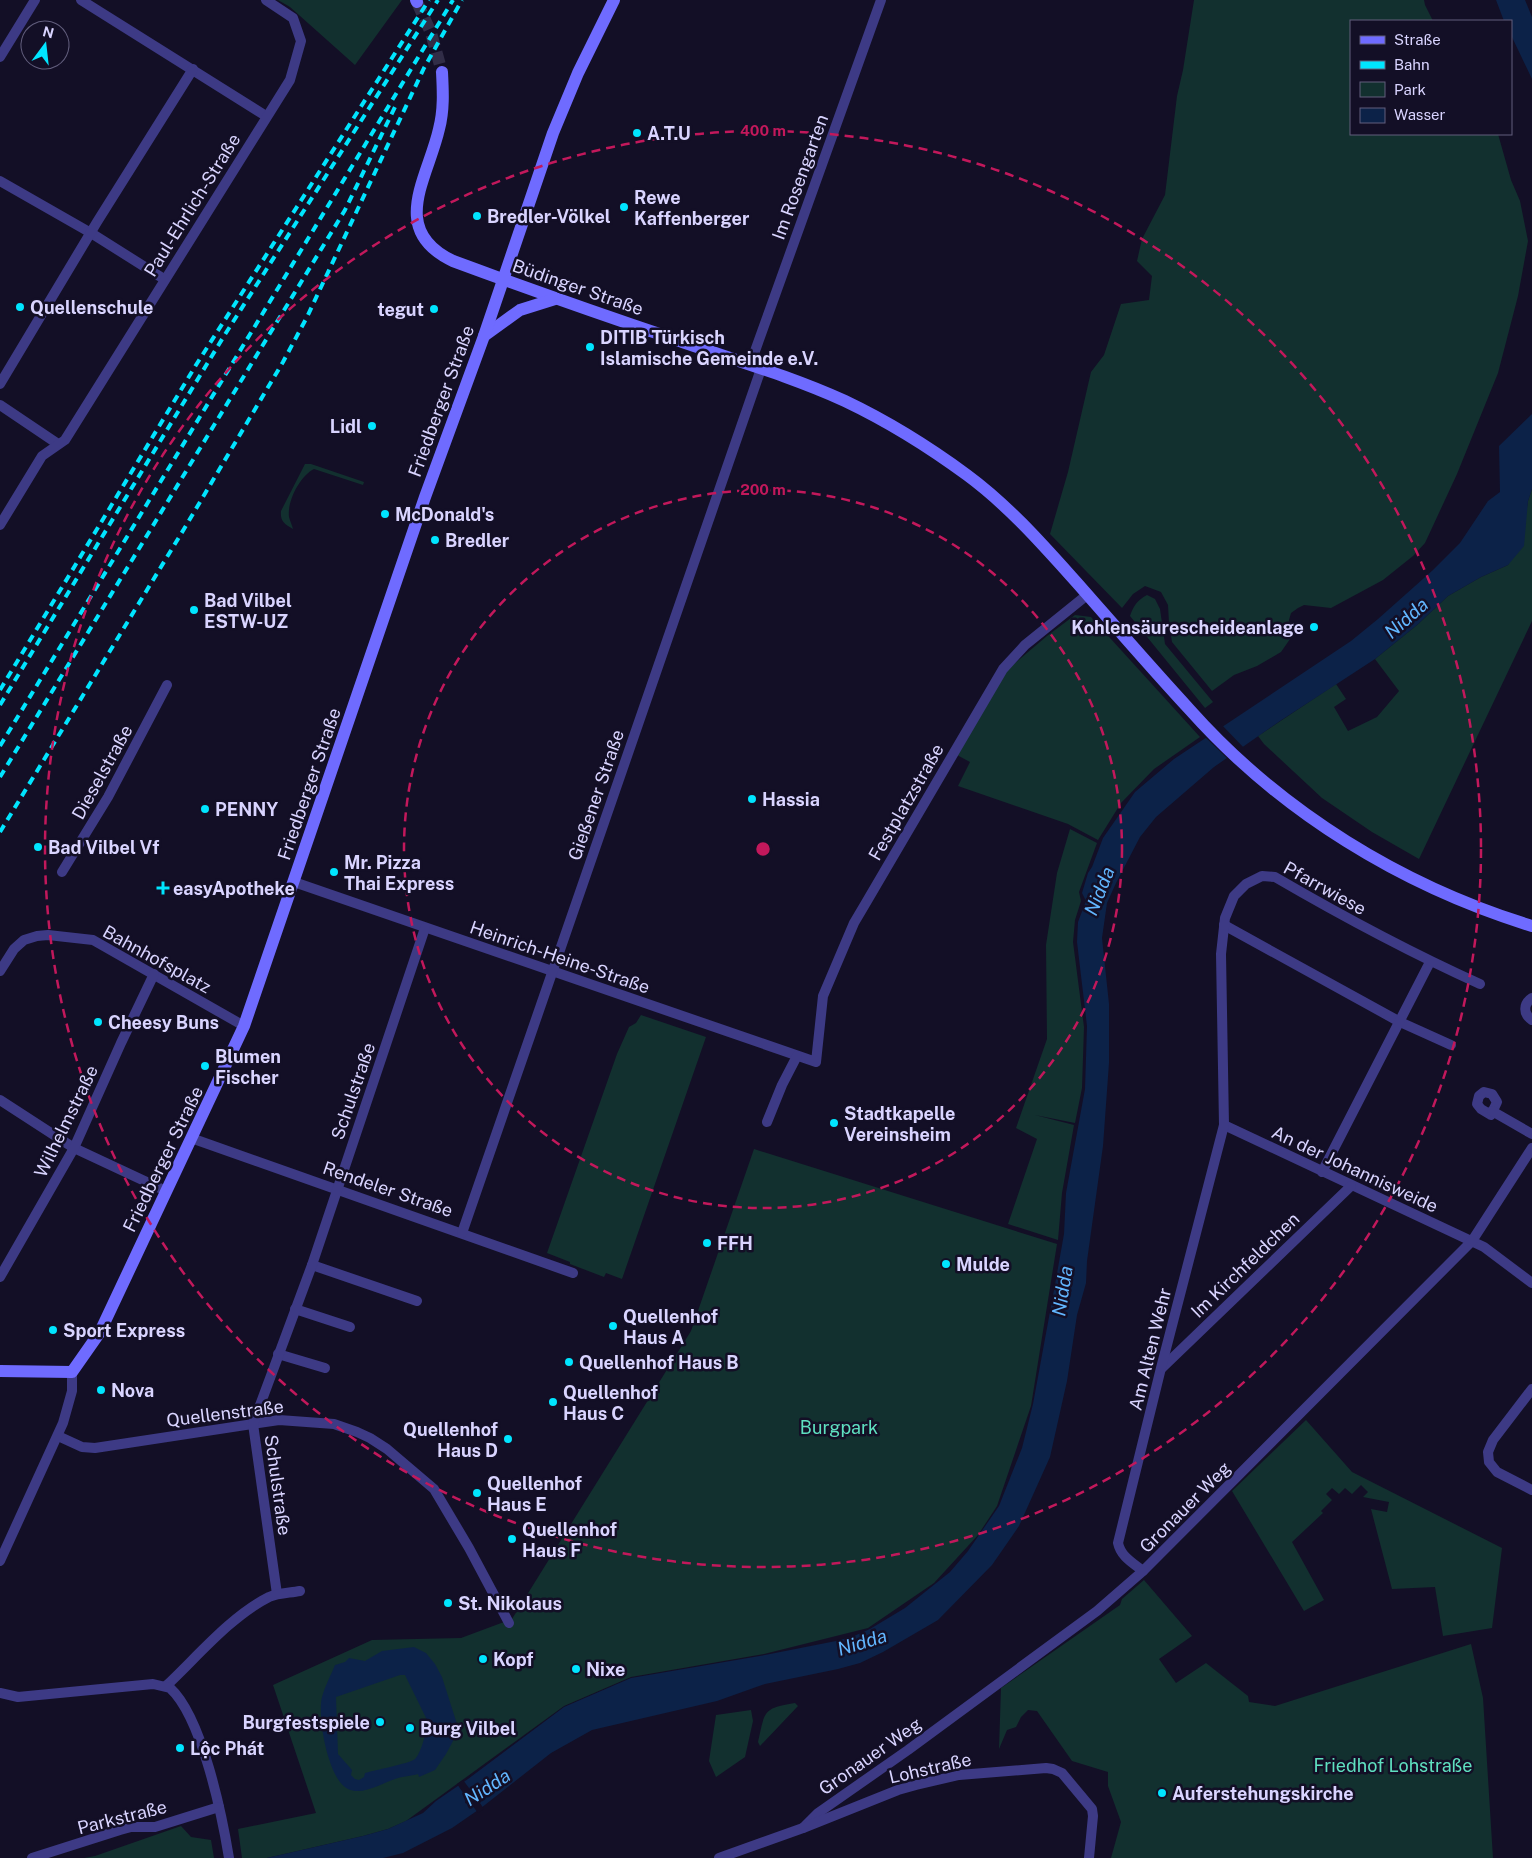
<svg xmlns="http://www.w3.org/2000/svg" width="1532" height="1858" font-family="'Public Sans',sans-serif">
	<rect width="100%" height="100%" fill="#130f26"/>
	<!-- green -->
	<g fill="#12302f">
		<polygon points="278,0 402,0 355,65 290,7"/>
		<polygon points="1194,0 1424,0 1425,5 1433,21 1351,21 1351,134 1498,134 1511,180 1520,201 1528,241 1518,296 1498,373 1457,474 1425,543 1413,556 1383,580 1331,608 1304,605 1298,608 1291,613 1289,620 1291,627 1297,629 1281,652 1257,666 1234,675 1212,691 1172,642 1169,623 1168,605 1161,592 1145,586 1133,594 1122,608 1050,534 1068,472 1091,372 1104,355 1121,304 1149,300 1152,276 1137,261 1142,239 1165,195 1177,96 1183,70"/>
		<path d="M305 464H311L364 482 363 485 314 469C300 476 287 501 289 517 290 521 292 525 293 529 284 524 280 521 281 511Z"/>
		<polygon points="1532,489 1532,621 1419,859 1372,832 1322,798 1264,744 1258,736 1336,684 1346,699 1334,707 1348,731 1377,717 1399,691 1375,659 1417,625 1448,596 1481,577 1508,565 1525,522 1528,501"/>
		<path d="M1147 595 1155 599 1160 609 1165 644 1213 702 1205 708 1130 616C1133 607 1137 600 1147 595Z"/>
		<polygon points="1075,615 1091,617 1200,737 1154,769 1121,803 1098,840 1068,824 958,786 970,762 957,755 1008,669 1047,636"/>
		<polygon points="1070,829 1097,843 1079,892 1081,901 1075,920 1073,942 1084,1027 1082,1088 1075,1123 1035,1115 1074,1125 1062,1193 1058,1240 1008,1224 1037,1139 1016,1128 1047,1039 1046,945 1057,873"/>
		<polygon points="641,1015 706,1037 622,1279 606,1273 604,1277 570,1264 570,1262 547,1253 617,1054 629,1027 636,1023"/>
		<polygon points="754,1149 1057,1244 1031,1406 997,1506 978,1535 934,1583 868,1628 764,1654 631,1677 564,1706 406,1821 388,1829 363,1836 267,1858 242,1858 238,1829 316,1813 273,1685 372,1640 461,1638 512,1619 691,1331"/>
		<polygon points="1306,1420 1352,1472 1502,1548 1492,1628 1443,1636 1435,1587 1392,1589 1371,1509 1387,1512 1389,1502 1363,1497 1368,1492 1361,1485 1352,1494 1345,1488 1339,1494 1332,1488 1326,1494 1332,1500 1321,1511 1323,1513 1292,1542 1324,1600 1304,1611 1232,1491"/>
		<polygon points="1144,1580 1192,1636 1159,1659 1176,1683 1206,1663 1248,1696 1249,1702 1275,1706 1471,1644 1483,1698 1493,1858 1111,1858 1121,1822 1108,1786 1108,1772 1072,1761 1037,1711 1028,1710 1021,1717 1016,1727 1007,1730 999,1749 1001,1688 1120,1605 1122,1599"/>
		<path d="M795 1703 798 1706 760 1746 758 1742C765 1712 762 1708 795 1703Z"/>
		<polygon points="751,1710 753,1721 745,1757 716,1777 709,1761 716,1715"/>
		<polygon points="181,1826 191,1837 211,1840 214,1858 84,1858 95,1856"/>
	</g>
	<!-- water -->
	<g fill="#0c2248" fill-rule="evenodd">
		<polygon points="1496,0 1525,0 1532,17 1532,79 1511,35 1511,21 1504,21"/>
		<polygon points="1532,414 1532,489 1528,501 1524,546 1508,565 1481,577 1448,596 1417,625 1375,659 1280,721 1214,767 1156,817 1140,837 1116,883 1107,903 1102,938 1109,1004 1109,1063 1103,1146 1087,1261 1086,1283 1077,1315 1067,1381 1050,1457 1019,1526 992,1565 938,1620 883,1652 860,1663 838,1669 765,1684 717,1701 592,1730 551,1753 481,1808 452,1828 403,1853 383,1858 267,1858 363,1836 388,1829 423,1813 436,1801 468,1779 564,1707 631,1678 765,1655 836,1641 854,1636 870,1629 905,1608 950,1572 968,1551 999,1506 1022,1448 1033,1404 1056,1279 1064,1234 1066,1193 1085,1089 1087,1026 1077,942 1078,922 1086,901 1082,893 1088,873 1092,867 1103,838 1135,792 1174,759 1351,641 1378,619 1433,570 1460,543 1488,501 1500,492 1499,446"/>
		<path d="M414 1647 426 1653 435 1664 442 1677 457 1724 453 1741 446 1754 435 1770 419 1777 418 1774C411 1776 403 1776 395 1779 382 1783 363 1796 348 1789 328 1780 317 1716 322 1697 325 1686 331 1675 335 1665L345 1662 349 1658 365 1661 382 1651ZM400 1675H405L428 1722C427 1729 421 1754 415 1759 408 1764 375 1770 365 1773L364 1777 359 1780 355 1779 351 1775 352 1770 338 1754 336 1697Z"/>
	</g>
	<!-- pier -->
	<g fill="#130f26">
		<polygon points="1221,724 1245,749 1229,760 1204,736"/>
		<polygon points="463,1780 472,1792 479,1793 478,1800 484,1809 478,1813 472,1805 465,1803 466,1797 457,1784"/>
	</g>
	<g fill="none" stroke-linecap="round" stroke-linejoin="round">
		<!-- secondary-tunnel -->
		<polyline stroke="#312d47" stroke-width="12" stroke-dasharray="12 6" stroke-linecap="butt" points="417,2 431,33 442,72"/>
		<!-- street -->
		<g stroke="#3d3a85" stroke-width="10">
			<polyline points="81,0 266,116"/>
			<polyline points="0,57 35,0"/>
			<polyline points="0,181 91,233 164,279"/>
			<polyline points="750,365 881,0"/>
			<polyline points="0,384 97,222 193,69"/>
			<polyline points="0,405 58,444"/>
			<polyline points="0,525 42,456 65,440 290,80 301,41 293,18 266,0"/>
			<polyline points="62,872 108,797 167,685"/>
			<polyline points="294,882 816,1062 823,996 854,923 867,901 1003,669 1025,645 1087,595"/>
			<polyline points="1224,925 1400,1022 1451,1045"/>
			<polyline points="0,971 14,949 24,940 37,936 48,935 93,940 244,1026"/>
			<path d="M1532 998C1523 1004 1523 1014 1532 1020"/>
			<polygon points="1484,1092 1492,1094 1497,1102 1491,1115 1481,1109 1477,1104 1479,1096"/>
			<polyline points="0,1100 74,1148 166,1191"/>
			<polyline points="1492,1111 1532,1134"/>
			<polyline points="767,1122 782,1085 797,1056"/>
			<polyline points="1224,1125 1484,1247 1532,1283"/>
			<polyline points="191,1138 573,1273"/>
			<polyline points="1322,1172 1430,962"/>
			<polyline points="462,1233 761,369"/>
			<polyline points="312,1265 417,1301"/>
			<polyline points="0,1277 74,1148 121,1043 154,974"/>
			<polyline points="295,1309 350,1327"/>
			<polyline points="278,1354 325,1368"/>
			<polyline points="1162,1368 1351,1186"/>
			<polyline points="1532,1389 1493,1440 1488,1452 1489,1462 1497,1472 1532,1490"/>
			<polyline points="58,1436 82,1447 95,1448 279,1420 334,1424 357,1432 370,1438 387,1449 434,1489 469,1548 509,1623"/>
			<polyline points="0,1561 63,1423 72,1391 72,1372"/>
			<path d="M1143 1571C1133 1563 1121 1557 1118 1543L1161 1368 1224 1125 1221 954 1225 918 1234 896 1246 884 1262 876 1275 877C1342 916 1409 952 1480 984"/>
			<polyline points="277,1594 253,1424 312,1265 425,928"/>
			<path d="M166 1686C197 1657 231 1616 269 1597 278 1593 290 1593 300 1591"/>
			<path d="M0 1693 18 1697 153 1684 170 1688C202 1717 222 1815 229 1858"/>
			<polyline points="803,1828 818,1813 908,1750 1097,1611 1143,1571 1472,1241 1532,1148"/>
			<polyline points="32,1858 120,1830 131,1827 155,1827 219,1807"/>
			<polyline points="719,1858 803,1828 898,1790 916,1785 959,1775 1046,1768 1053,1769 1062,1773 1092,1809 1093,1816 1089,1858"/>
		</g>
		<!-- secondary -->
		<g stroke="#6f6bff" stroke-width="12">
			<polyline points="416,0 417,2"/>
			<path d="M442 72C443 91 444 110 439 129 428 178 388 230 453 261 526 288 600 314 674 339 731 359 790 376 845 401 887 421 929 447 967 475 1009 506 1043 545 1078 584 1115 626 1152 669 1190 710 1281 812 1402 886 1532 926"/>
			<polyline points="484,336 520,310 555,299"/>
			<polyline points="0,1371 72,1372 100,1332 244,1026 425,497 484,336 553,133 578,73 614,0"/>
		</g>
		<!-- rail -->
		<g stroke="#00e5ff" stroke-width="4" stroke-dasharray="8 6" stroke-linecap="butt">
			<polyline points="0,690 196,365 429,0"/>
			<polyline points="0,705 224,336 438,0"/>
			<polyline points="0,746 453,0"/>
			<polyline points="0,777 345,210 396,105"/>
			<polyline points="0,832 184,529 283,362 307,317 424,68 462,0"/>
		</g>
	</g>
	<!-- distance rings -->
	<g fill="none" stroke="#c2185b" stroke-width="2.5" stroke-dasharray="9 6">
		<circle cx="763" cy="849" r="359"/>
		<circle cx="763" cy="849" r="718"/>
	</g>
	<!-- markers -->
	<g fill="#00e5ff" stroke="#130f26" stroke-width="2">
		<circle cx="637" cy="133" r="5"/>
		<circle cx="624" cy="207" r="5"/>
		<circle cx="477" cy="216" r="5"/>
		<circle cx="20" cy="307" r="5"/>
		<circle cx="434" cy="309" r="5"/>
		<circle cx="590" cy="347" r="5"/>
		<circle cx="372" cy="426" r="5"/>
		<circle cx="385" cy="514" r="5"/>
		<circle cx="435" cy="540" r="5"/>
		<circle cx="194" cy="610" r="5"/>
		<circle cx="1314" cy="627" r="5"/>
		<circle cx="752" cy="799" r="5"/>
		<circle cx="205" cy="809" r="5"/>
		<circle cx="38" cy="847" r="5"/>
		<circle cx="334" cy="872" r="5"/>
		<path d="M160.5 880.5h5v5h5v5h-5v5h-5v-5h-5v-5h5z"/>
		<circle cx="98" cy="1022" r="5"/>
		<circle cx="205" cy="1066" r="5"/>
		<circle cx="834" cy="1123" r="5"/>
		<circle cx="707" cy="1243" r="5"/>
		<circle cx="946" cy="1264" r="5"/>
		<circle cx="613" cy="1326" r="5"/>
		<circle cx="53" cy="1330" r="5"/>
		<circle cx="569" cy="1362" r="5"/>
		<circle cx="101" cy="1390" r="5"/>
		<circle cx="553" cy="1402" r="5"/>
		<circle cx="508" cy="1439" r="5"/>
		<circle cx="477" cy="1493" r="5"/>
		<circle cx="512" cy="1539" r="5"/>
		<circle cx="448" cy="1603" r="5"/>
		<circle cx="483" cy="1659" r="5"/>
		<circle cx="576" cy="1669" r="5"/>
		<circle cx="380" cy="1722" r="5"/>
		<circle cx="410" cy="1728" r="5"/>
		<circle cx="180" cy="1748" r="5"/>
		<circle cx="1162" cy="1793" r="5"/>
	</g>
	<g text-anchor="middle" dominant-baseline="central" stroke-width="5" stroke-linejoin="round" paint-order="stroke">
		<!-- poi labels -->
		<g font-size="18" font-weight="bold" fill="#d9d4ff" stroke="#130f26" text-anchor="start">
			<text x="647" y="133">A.T.U</text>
			<text x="634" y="197">Rewe<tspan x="634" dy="21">Kaffenberger</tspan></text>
			<text x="487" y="216">Bredler-Völkel</text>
			<text x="30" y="307">Quellenschule</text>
			<text x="424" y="309" text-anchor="end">tegut</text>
			<text x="600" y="337">DITIB Türkisch<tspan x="600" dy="21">Islamische Gemeinde e.V.</tspan></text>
			<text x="362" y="426" text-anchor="end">Lidl</text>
			<text x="395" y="514">McDonald's</text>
			<text x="445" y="540">Bredler</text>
			<text x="204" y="600">Bad Vilbel<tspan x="204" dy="21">ESTW-UZ</tspan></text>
			<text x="1304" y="627" text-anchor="end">Kohlensäurescheideanlage</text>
			<text x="762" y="799">Hassia</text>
			<text x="215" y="809">PENNY</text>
			<text x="48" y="847">Bad Vilbel Vf</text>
			<text x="344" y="862">Mr. Pizza<tspan x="344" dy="21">Thai Express</tspan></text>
			<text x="173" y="888">easyApotheke</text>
			<text x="108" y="1022">Cheesy Buns</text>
			<text x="215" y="1056">Blumen<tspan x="215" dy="21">Fischer</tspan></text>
			<text x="844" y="1113">Stadtkapelle<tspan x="844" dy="21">Vereinsheim</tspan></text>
			<text x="717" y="1243">FFH</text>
			<text x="956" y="1264">Mulde</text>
			<text x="623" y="1316">Quellenhof<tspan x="623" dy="21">Haus A</tspan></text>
			<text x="63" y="1330">Sport Express</text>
			<text x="579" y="1362">Quellenhof Haus B</text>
			<text x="111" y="1390">Nova</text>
			<text x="563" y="1392">Quellenhof<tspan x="563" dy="21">Haus C</tspan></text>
			<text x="498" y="1429" text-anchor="end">Quellenhof<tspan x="498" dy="21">Haus D</tspan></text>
			<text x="487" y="1483">Quellenhof<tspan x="487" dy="21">Haus E</tspan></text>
			<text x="522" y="1529">Quellenhof<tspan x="522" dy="21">Haus F</tspan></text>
			<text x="458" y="1603">St. Nikolaus</text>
			<text x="493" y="1659">Kopf</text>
			<text x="586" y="1669">Nixe</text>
			<text x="370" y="1722" text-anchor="end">Burgfestspiele</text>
			<text x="420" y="1728">Burg Vilbel</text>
			<text x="190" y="1748">Lộc Phát</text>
			<text x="1172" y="1793">Auferstehungskirche</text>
		</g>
		<!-- street labels -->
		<g font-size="18" fill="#d9d4ff" stroke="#130f26">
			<text transform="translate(800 177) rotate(-70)">Im Rosengarten</text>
			<text transform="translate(192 205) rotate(-58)">Paul-Ehrlich-Straße</text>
			<text transform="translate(578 287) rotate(19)">Büdinger Straße</text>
			<text transform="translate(441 401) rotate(-70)">Friedberger Straße</text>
			<text transform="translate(102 772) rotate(-61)">Dieselstraße</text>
			<text transform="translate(309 784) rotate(-71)">Friedberger Straße</text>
			<text transform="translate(596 795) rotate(-71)">Gießener Straße</text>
			<text transform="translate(906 802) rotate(-60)">Festplatzstraße</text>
			<text transform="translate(1325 888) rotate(29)">Pfarrwiese</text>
			<text transform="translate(560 957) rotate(19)">Heinrich-Heine-Straße</text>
			<text transform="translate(157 959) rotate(29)">Bahnhofsplatz</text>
			<text transform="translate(353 1091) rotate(-71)">Schulstraße</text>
			<text transform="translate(66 1121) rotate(-64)">Wilhelmstraße</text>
			<text transform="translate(163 1159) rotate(-64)">Friedberger Straße</text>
			<text transform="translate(1355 1169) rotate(25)">An der Johannisweide</text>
			<text transform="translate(388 1189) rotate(19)">Rendeler Straße</text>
			<text transform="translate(1245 1265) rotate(-44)">Im Kirchfeldchen</text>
			<text transform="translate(1150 1349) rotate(-76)">Am Alten Wehr</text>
			<text transform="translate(225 1413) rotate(-7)">Quellenstraße</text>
			<text transform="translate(278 1485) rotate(82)">Schulstraße</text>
			<text transform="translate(1185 1507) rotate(-45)">Gronauer Weg</text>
			<text transform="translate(870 1756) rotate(-35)">Gronauer Weg</text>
			<text transform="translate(930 1768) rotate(-13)">Lohstraße</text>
			<text transform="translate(122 1817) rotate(-14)">Parkstraße</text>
		</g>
		<!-- park labels -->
		<g font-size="18" fill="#5fe0c0" stroke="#130f26">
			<text x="839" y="1427">Burgpark</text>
			<text x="1393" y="1765">Friedhof Lohstraße</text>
		</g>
		<!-- water labels -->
		<g font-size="19" font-style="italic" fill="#62b6ff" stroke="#130f26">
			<text transform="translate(1406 618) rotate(-41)">Nidda</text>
			<text transform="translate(1099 891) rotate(-68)">Nidda</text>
			<text transform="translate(1062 1291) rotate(-81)">Nidda</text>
			<text transform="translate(862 1642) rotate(-17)">Nidda</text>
			<text transform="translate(487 1787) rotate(-33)">Nidda</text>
		</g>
	</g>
	<circle cx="763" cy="849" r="8" fill="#c2185b" stroke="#130f26" stroke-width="2.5"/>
	<g font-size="15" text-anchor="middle" font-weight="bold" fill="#c2185b" stroke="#130f26" stroke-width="5" stroke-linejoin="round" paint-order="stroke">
		<text x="763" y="136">400 m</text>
		<text x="763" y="495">200 m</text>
	</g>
	<!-- legend -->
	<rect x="1350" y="20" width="162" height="115" fill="#130f26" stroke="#625e7d"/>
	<rect x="1360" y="36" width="25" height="8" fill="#6f6bff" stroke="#625e7d"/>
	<text x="1394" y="45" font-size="15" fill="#d9d4ff">Straße</text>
	<rect x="1360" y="61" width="25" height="8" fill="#00e5ff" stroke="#625e7d"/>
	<text x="1394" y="70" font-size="15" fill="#d9d4ff">Bahn</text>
	<rect x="1360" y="82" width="25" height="15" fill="#12302f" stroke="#625e7d"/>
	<text x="1394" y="95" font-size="15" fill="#d9d4ff">Park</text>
	<rect x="1360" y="108" width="25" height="15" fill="#0c2248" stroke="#625e7d"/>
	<text x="1394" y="120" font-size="15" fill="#d9d4ff">Wasser</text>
	<!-- north arrow -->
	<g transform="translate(45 45) rotate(15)"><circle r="24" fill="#130f26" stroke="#625e7d"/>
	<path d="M0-4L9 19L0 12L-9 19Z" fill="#00e5ff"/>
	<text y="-8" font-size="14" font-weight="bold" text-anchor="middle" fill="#d9d4ff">N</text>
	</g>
</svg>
